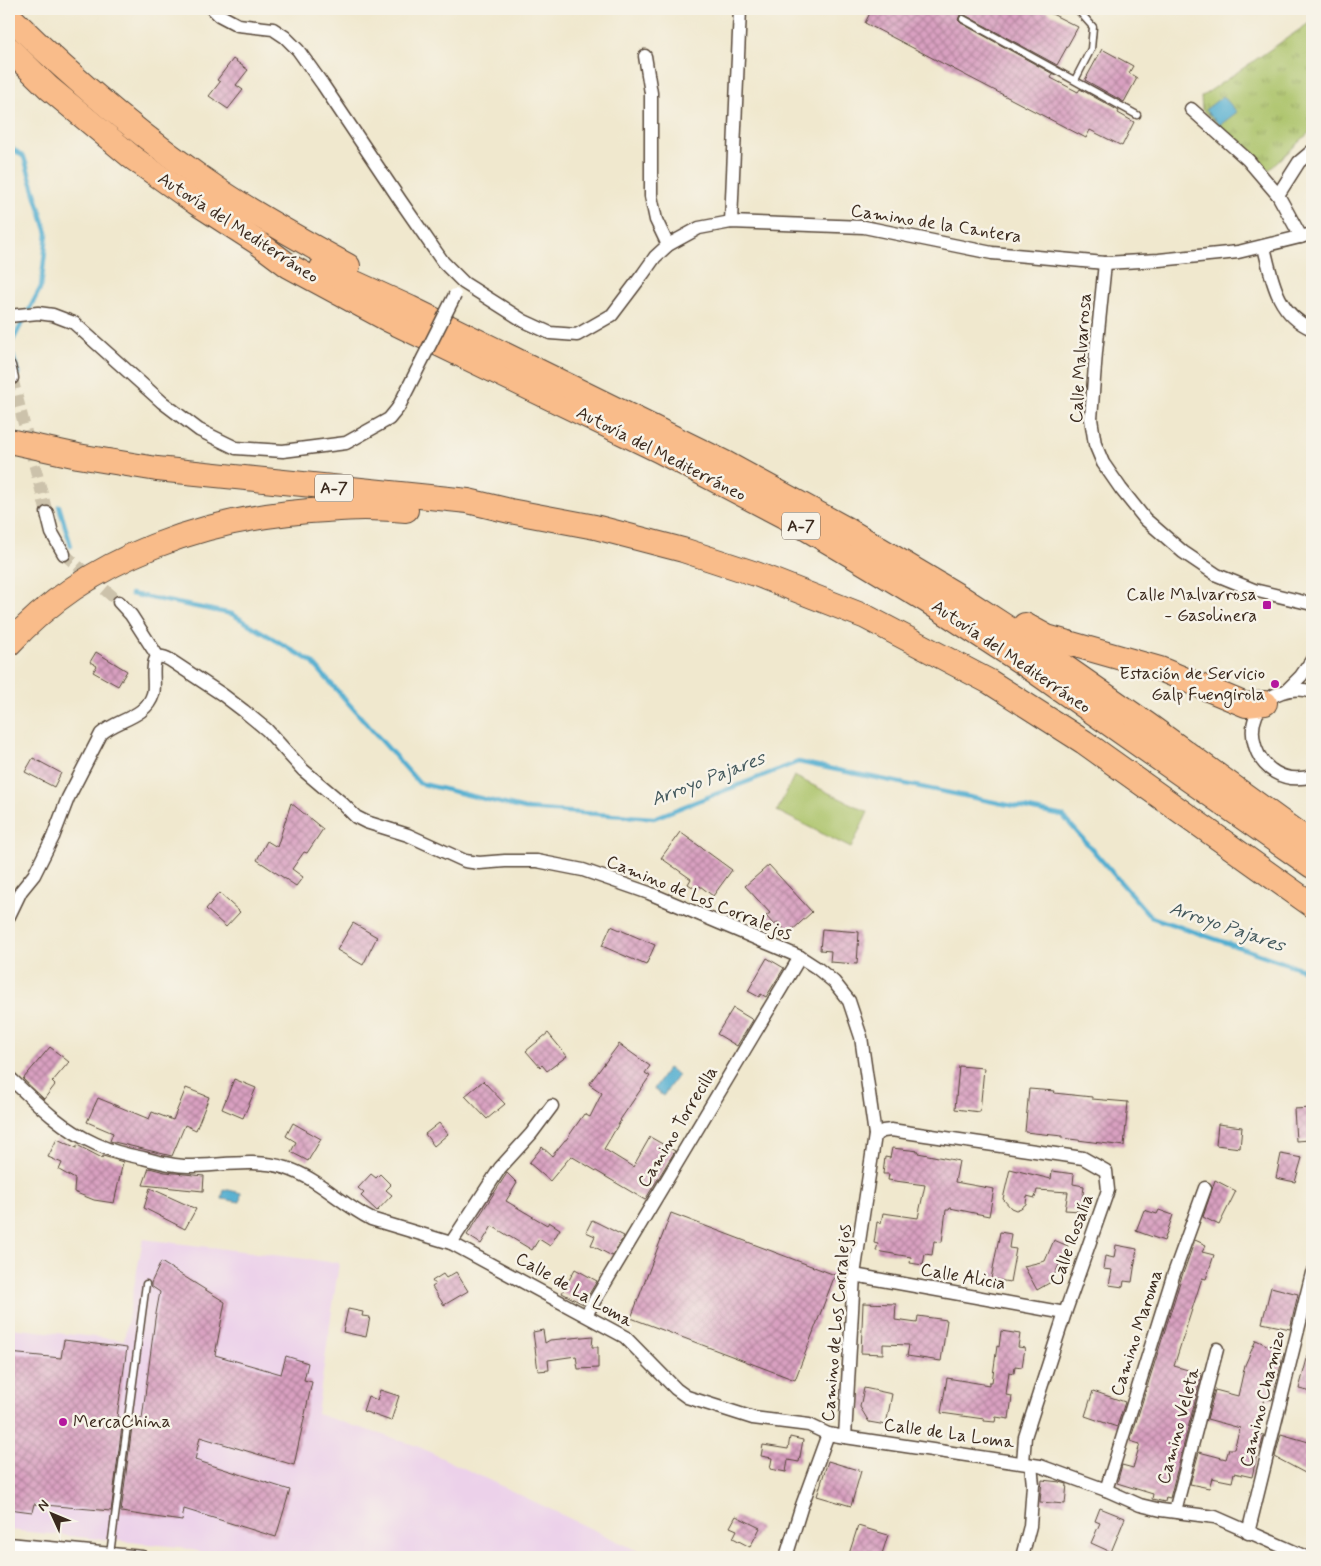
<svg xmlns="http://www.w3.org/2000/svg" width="1321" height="1566" font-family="Mynerve,sans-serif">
	<defs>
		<pattern id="park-tufts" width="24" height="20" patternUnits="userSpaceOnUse" patternTransform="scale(1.25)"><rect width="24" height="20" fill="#aac267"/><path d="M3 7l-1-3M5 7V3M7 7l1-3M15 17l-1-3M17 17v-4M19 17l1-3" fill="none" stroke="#8c9e54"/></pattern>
		<pattern id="building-cross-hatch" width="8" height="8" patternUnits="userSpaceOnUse" patternTransform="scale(1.25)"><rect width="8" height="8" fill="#d9a0c1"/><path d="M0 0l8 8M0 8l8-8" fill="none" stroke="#b1839c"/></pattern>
	</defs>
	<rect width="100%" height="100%" fill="#f7f3e8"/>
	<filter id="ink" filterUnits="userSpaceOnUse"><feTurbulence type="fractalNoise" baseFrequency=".02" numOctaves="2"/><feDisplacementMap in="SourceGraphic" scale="10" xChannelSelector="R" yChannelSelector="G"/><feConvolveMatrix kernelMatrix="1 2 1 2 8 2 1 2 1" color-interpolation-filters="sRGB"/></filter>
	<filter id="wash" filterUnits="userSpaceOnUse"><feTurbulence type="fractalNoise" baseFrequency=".0096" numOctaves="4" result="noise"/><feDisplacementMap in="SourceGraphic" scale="20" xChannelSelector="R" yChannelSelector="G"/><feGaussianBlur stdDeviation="1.12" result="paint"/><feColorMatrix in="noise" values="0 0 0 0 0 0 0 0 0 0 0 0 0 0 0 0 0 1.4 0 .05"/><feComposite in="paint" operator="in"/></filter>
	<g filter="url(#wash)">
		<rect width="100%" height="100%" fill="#f0e8ce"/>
		<!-- built -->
		<polygon fill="#ecd1ea" points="143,1239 339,1263 317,1414 417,1446 638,1551 636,1557 222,1557 180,1547 9,1530 9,1328 124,1340"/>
		<!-- green -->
		<polygon fill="#aac267" stroke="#727642" points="794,776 868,812 851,848 777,811"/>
		<!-- park -->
		<polygon fill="url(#park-tufts)" stroke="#727642" points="1312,21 1312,130 1269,170 1202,110 1201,97"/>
		<!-- water -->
		<g fill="#52aed0" stroke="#466c77">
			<polygon points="1223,96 1237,112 1220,125 1205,110"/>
			<polygon points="668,1068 678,1075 663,1096 654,1089"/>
			<polygon points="224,1189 241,1193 240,1202 222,1199"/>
		</g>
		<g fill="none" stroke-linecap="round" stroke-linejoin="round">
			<!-- stream -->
			<g stroke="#52aed0" stroke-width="4.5">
				<polyline points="9,146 24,157 47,233 41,287 10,346 19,374"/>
				<polyline points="59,506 71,546"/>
				<polyline points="131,594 232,614 312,662 419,783 525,809 654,818 798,762 1063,816 1151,917 1308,971"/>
			</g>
		</g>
		<g id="blocks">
			<!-- building -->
			<g fill="url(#building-cross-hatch)">
				<polygon points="872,9 1042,9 1078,27 1057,65 965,15 960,15 958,20 961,23 1053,74 1051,78 1078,92 1080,89 1119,111 1118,113 1134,122 1122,146 1090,130 1086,138 865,23"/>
				<polygon points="1102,49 1133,66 1129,73 1137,78 1124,102 1085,80"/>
				<polygon points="233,59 248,70 236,85 243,90 228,109 209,96 220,82 217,80"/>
				<polygon points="96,652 127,671 118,686 93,672 97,666 90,662"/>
				<polygon points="33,758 61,773 54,787 25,772"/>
				<polygon points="291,803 323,829 307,853 304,852 292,869 303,877 296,886 257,860 267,841 277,847"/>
				<polygon points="680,832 732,870 713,896 700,886 697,890 688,884 691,879 661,858"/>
				<polygon points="769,865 812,912 788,934 778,922 774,925 766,916 770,913 745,886"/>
				<polygon points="219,893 240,912 226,927 206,909"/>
				<polygon points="353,923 377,937 363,965 337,950"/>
				<polygon points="611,926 655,945 646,965 602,946"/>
				<polygon points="822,929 859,932 857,964 830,962 831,951 820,950"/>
				<polygon points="767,958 784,968 766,997 761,994 759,997 748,991"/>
				<polygon points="733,1008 753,1020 737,1046 717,1034"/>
				<polygon points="548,1033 567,1056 547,1071 542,1065 540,1067 526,1051"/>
				<polygon points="619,1044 650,1066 645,1073 650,1076 620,1120 621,1120 604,1149 633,1167 650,1137 675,1151 645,1200 571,1156 550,1181 529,1163 542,1147 552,1156 565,1140 566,1140 584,1114 590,1117 602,1093 589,1084"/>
				<polygon points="50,1047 69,1062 52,1082 55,1085 44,1099 23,1079"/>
				<polygon points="959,1066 984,1068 980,1112 955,1109"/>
				<polygon points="234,1079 256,1088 243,1118 222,1109"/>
				<polygon points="483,1081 505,1104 487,1119 465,1096"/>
				<polygon points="186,1088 209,1097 196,1130 185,1125 172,1156 110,1141 113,1133 87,1122 98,1098 149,1119 152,1112 173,1120"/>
				<polygon points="1029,1089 1055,1091 1054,1093 1092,1097 1092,1099 1128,1102 1124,1146 1062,1138 1062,1136 1025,1132"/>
				<polygon points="1312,1108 1312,1134 1310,1134 1310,1140 1296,1141 1294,1109"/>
				<polygon points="293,1123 321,1139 308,1161 291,1152 296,1142 286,1136"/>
				<polygon points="439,1123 448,1134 434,1146 425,1134"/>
				<polygon points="1218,1124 1242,1127 1240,1148 1216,1145"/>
				<polygon points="57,1139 77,1148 77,1145 102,1158 103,1156 123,1162 114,1203 94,1200 74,1192 75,1179 59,1170 62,1163 48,1157"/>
				<polygon points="892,1148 919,1151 918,1153 959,1161 955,1182 994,1189 989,1216 950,1208 949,1210 946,1210 942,1242 934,1241 932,1255 925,1254 923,1265 910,1263 911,1257 876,1251 878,1244 874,1243 877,1222 881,1223 883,1213 918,1218 925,1185 888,1180 889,1174 883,1174 885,1157 890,1158"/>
				<polygon points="1281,1154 1302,1158 1295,1182 1276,1178"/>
				<polygon points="149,1168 165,1172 204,1176 203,1191 143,1185"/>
				<polygon points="1010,1169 1051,1179 1052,1171 1074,1174 1073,1184 1084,1186 1081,1211 1065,1210 1068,1192 1037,1190 1035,1198 1027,1196 1026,1204 1021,1208 1016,1210 1011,1208 1003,1199"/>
				<polygon points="507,1173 517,1183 506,1201 547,1225 549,1222 560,1229 550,1246 539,1239 532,1250 492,1226 481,1244 467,1235"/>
				<polygon points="371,1174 376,1178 380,1174 391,1185 386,1190 392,1195 377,1211 361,1196 364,1193 358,1188"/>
				<polygon points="1215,1180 1236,1191 1219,1225 1203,1217"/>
				<polygon points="150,1188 196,1209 185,1229 144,1208"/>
				<polygon points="1144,1210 1157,1214 1159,1210 1173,1215 1164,1241 1136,1231"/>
				<polygon points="671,1213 835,1275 795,1380 631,1318"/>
				<polygon points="592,1220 624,1236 612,1256 591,1245 595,1236 586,1232"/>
				<polygon points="1000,1232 1011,1234 1009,1248 1016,1249 1010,1282 991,1279"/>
				<polygon points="1054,1240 1068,1246 1051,1282 1037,1290 1024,1266 1045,1261"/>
				<polygon points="1195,1240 1206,1245 1202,1252 1214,1255 1206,1279 1202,1278 1174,1366 1202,1374 1170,1498 1166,1497 1165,1502 1152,1499 1153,1494 1117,1483 1122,1465 1133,1468 1140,1444 1130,1441 1181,1279"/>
				<polygon points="1116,1245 1137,1249 1132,1282 1124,1281 1123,1287 1109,1285 1112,1270 1103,1269 1105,1256 1114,1258"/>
				<polygon points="161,1262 225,1302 215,1355 281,1374 286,1356 308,1363 304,1380 312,1382 294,1465 200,1437 195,1460 290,1490 276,1537 184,1509 182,1521 121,1512 133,1419 142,1419 155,1319 160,1292 151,1286 151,1283"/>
				<polygon points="575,1269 597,1281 583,1304 562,1293"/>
				<polygon points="456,1272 468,1291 444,1305 432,1287 435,1285 432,1281 443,1274 446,1278"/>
				<polygon points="1271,1287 1298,1294 1290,1329 1262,1323"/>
				<polygon points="863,1303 896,1304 895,1320 917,1323 918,1316 947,1320 941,1361 907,1356 909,1345 883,1344 883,1354 861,1353"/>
				<polygon points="348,1309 363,1312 362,1316 370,1317 366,1337 343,1332"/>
				<polygon points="543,1330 545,1343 550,1340 593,1336 592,1347 598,1347 598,1368 578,1369 576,1356 548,1360 549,1370 538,1371 533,1332"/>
				<polygon points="1001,1331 1020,1334 1018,1347 1025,1348 1022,1367 1015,1366 1014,1373 1009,1372 1006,1395 1012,1396 1009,1419 996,1417 995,1422 984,1421 984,1419 941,1413 947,1378 989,1385 989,1382 992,1382 997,1346 999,1347"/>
				<polygon points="64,1340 127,1348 117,1417 123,1418 111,1511 34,1504 32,1512 9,1509 9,1353 61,1358"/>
				<polygon points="1256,1340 1284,1353 1272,1400 1264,1398 1256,1434 1264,1435 1260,1450 1258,1449 1252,1477 1234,1473 1232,1482 1212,1478 1209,1488 1190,1484 1199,1452 1226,1459 1229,1449 1234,1449 1240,1428 1207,1419 1215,1390 1238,1396 1245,1365"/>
				<polygon points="1308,1355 1312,1356 1312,1392 1299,1389"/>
				<polygon points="864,1388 892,1394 886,1425 869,1422 860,1407"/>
				<polygon points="380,1390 399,1396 391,1421 363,1411 368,1396 377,1400"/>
				<polygon points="1093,1391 1125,1402 1117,1427 1085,1416"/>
				<polygon points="1281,1434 1312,1443 1312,1455 1310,1455 1305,1473 1275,1457"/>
				<polygon points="790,1437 803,1440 799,1462 788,1460 786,1472 770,1469 772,1458 761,1456 763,1445 788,1449"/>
				<polygon points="828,1461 861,1471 851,1506 817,1496"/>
				<polygon points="1042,1480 1060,1482 1067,1484 1065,1504 1040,1502"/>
				<polygon points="1100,1508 1125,1518 1111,1552 1091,1543 1100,1523 1095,1521"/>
				<polygon points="736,1516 760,1528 750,1547 733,1538 737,1530 730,1527"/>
				<polygon points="858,1526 888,1535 881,1557 848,1557"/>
			</g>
		</g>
	</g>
	<g filter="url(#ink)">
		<use href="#blocks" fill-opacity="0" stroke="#564638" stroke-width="1"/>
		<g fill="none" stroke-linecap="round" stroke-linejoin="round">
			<!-- minor-tunnel -->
			<g stroke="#ccc2ab" stroke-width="12" stroke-dasharray="12 6" stroke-linecap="butt">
				<polyline points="12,378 47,513"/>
				<polyline points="64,554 119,602"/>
			</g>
			<defs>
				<g id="service">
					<polyline points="963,19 1137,115"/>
					<polyline points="1075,80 1091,49 1093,27 1077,9"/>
					<polyline points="110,1554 146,1284"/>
					<polyline points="46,1557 48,1547"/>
				</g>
				<g id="minor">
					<polyline points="213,9 219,15 238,25 273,29 285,37 298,50 323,85 400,200 443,262 464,283 524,321 550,333 577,335 612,315 643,274 655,257 668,245 699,228 731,222 864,227 992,253 1105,263 1159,260 1238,252 1312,234"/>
					<polyline points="645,56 651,93 651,196 656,220 668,245"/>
					<polyline points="1191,109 1248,160 1278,195 1301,237"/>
					<polyline points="1278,195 1299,162 1312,151"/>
					<polyline points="731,222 740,9"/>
					<path d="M1264 247C1272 280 1277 314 1312 329"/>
					<polyline points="1105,263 1096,352 1091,419 1095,444 1103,463 1121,489 1145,519 1183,552 1217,575 1254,590 1312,604"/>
					<polyline points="9,316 38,313 53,315 74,323 162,402 199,430 236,448 283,451 346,443 389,419 398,408"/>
					<polyline points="9,366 12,378"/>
					<polyline points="47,513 52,533 64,554"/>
					<polyline points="119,602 131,615 158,657"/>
					<polyline points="1287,690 1301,676 1312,660"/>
					<path d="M1312 692C1302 688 1292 689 1282 692 1229 710 1254 793 1312 776"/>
					<path d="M9 916 21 891 34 875 53 837 68 798 101 734C117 719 146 718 153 694 157 682 145 646 170 660L223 695 244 711 267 730 303 770 342 803 356 817 366 822 408 835 465 861 479 863 505 861H537L583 870 649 893 800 957 817 968 834 982 849 1001 861 1037 875 1135 854 1275 845 1437"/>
					<path d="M9 1077C35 1102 62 1129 96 1144 111 1151 127 1155 143 1158 158 1162 173 1166 188 1166 220 1166 255 1158 286 1168 318 1178 341 1204 371 1219L451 1243 625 1337 676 1389 687 1397 753 1418 809 1425 828 1434 845 1437 1040 1466 1106 1490 1140 1505 1161 1510 1215 1517 1306 1557"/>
					<polyline points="875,1135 883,1131 891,1130 1083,1158 1106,1171 1108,1190 1065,1313 1025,1437 1023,1462"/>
					<polyline points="451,1243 500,1168 531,1134 552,1106"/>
					<polyline points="854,1275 1065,1313"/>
					<polyline points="586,1315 800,957"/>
					<polyline points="1106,1490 1173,1276 1205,1188"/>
					<polyline points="1175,1511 1217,1349"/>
					<polyline points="1248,1533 1312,1273"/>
					<polyline points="9,1544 142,1557"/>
					<polyline points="786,1557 801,1508 828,1434"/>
					<polyline points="1022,1557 1030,1526 1033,1485 1031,1465"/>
				</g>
				<g id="motorway">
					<path d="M9 16C75 81 146 141 223 193 264 220 306 243 348 266"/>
					<polyline points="9,49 49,88 133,158 195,202 257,242 289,266 389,320 658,450 797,523 863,562 926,600 1023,663 1312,866"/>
					<polyline points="322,268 410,308 725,463 846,529 960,597 1023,638 1148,725 1312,844"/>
					<polyline points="9,441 78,456 157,469 468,501 510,511 595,527 683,550 756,574 866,617 990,682 1084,742 1312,905"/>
					<polyline points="1025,625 1047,637 1160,669 1246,705 1265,703"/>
					<path d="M9 644C89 556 209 516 326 510 339 509 351 508 364 508 378 508 392 509 406 510"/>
				</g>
			</defs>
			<!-- service casing -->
			<use href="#service" stroke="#564638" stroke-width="9"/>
			<!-- minor casing -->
			<use href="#minor" stroke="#564638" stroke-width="15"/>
			<!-- motorway casing -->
			<use href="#motorway" stroke="#564638" stroke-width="26"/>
			<!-- service -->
			<use href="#service" stroke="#fff" stroke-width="6"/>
			<!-- minor -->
			<use href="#minor" stroke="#fff" stroke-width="12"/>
			<!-- motorway -->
			<use href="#motorway" stroke="#f9bc8a" stroke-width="24"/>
			<defs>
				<polyline id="minor-bridge" points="398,408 455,295"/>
			</defs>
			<!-- minor-bridge casing -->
			<use href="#minor-bridge" stroke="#564638" stroke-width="15" stroke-linecap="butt"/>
			<!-- minor-bridge -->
			<use href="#minor-bridge" stroke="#fff" stroke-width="12"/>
		</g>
	</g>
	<!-- markers -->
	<g fill="#b5179e" stroke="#f7f3e8" stroke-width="2">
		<rect x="1262" y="600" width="10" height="10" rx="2.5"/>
		<circle cx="1275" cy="684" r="5"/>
		<circle cx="63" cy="1422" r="5"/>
	</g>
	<g text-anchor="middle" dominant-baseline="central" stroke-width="5" stroke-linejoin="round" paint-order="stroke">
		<!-- shield labels -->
		<g fill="#f7f3e8" stroke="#73665b" stroke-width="1">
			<rect x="315" y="474.5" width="38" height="27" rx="4"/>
			<rect x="782" y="512.5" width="38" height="27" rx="4"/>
		</g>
		<g font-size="16" font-weight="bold" fill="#3b2a1e">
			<text x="334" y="488">A-7</text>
			<text x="801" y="526">A-7</text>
		</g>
		<!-- street labels -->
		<g font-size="18" fill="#3b2a1e" stroke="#f7f3e8">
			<text transform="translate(936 224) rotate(9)">Camino de la Cantera</text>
			<text transform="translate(238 228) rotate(33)">Autovía del Mediterráneo</text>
			<text transform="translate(1081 358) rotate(-86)">Calle Malvarrosa</text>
			<text transform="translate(661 454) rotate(27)">Autovía del Mediterráneo</text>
			<text transform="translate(1011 657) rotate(34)">Autovía del Mediterráneo</text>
			<text transform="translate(699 898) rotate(22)">Camino de Los Corralejos</text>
			<text transform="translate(678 1127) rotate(-59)">Camino Torrecilla</text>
			<text transform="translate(1072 1240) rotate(-70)">Calle Rosalía</text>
			<text transform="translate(963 1277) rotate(10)">Calle Alicia</text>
			<text transform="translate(574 1290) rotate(30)">Calle de La Loma</text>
			<text transform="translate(837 1323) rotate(-85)">Camino de Los Corralejos</text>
			<text transform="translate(1137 1333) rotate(-72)">Camino Maroma</text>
			<text transform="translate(1263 1399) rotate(-76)">Camino Chamizo</text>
			<text transform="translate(1179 1426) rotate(-75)">Camino Veleta</text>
			<text transform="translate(949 1434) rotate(8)">Calle de La Loma</text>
		</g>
		<!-- poi labels -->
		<g font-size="18" fill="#3b2a1e" stroke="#f7f3e8" text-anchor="end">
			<text x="1257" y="595">Calle Malvarrosa<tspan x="1257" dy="21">- Gasolinera</tspan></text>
			<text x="1265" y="674">Estación de Servicio<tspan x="1265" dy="21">Galp Fuengirola</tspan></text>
			<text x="73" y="1422" text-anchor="start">MercaChina</text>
		</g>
		<!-- water labels -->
		<g font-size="19" font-style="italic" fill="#43585c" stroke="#f7f3e8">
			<text transform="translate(708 779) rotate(-21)">Arroyo Pajares</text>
			<text transform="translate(1227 927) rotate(19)">Arroyo Pajares</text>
		</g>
	</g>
	<!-- margin -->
	<rect width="1321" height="1566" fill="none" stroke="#f7f3e8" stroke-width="30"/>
	<!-- north arrow -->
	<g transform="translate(52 1514) rotate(314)" stroke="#f7f3e8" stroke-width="4" paint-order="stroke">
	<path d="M0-4L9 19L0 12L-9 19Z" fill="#3b2a1e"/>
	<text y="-8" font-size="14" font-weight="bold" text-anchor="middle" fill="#3b2a1e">N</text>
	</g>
</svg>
